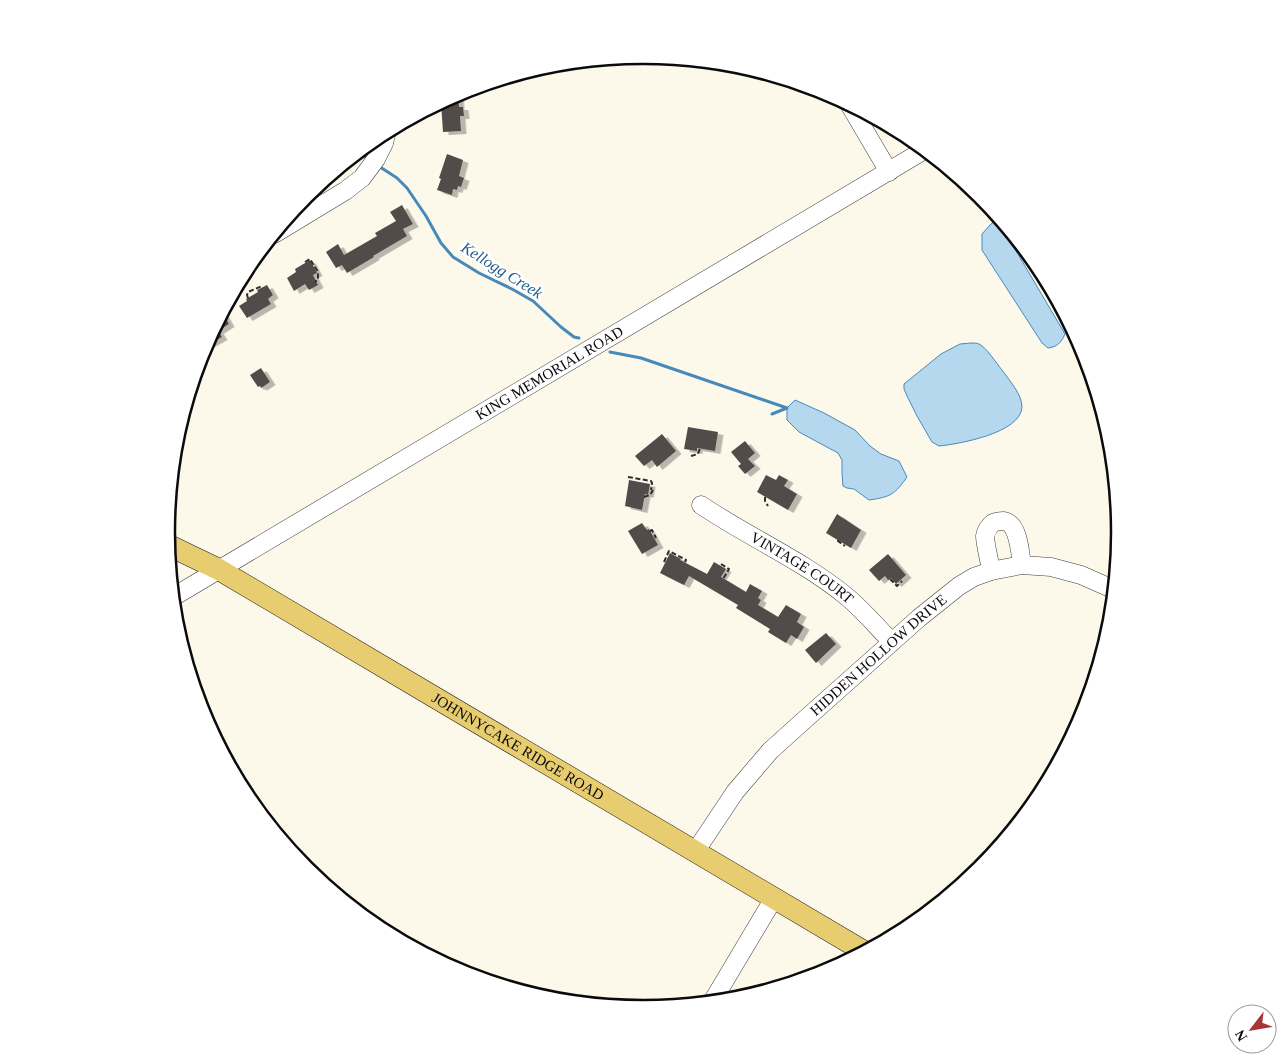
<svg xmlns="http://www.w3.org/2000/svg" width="1287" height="1064" font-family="'Times New Roman',serif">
	<defs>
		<filter id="shadow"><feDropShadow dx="5.5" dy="3" stdDeviation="0" flood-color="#0004"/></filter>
	</defs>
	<rect width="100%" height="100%" fill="#fcf9eb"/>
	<!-- water -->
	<g fill="#b6d8ee" stroke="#468abb">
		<path d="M999 217 1010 231 1012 244 1065 334C1061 343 1057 347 1048 348L1042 343 982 250V234L990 225Z"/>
		<path d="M971 343C974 343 977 343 979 344 986 347 997 364 1002 370 1009 380 1022 394 1022 407 1021 433 959 444 939 446L932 442 917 416 908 398 904 389V384L941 354 960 344Z"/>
		<path d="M795 400 824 413 855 430 870 446 881 454 899 461 907 477C895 494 891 497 869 500L854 489 847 488 843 486 842 473V460L838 453 799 432 787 420V408Z"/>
	</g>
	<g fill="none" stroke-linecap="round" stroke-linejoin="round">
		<!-- stream -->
		<g stroke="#468abb" stroke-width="3">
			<polyline points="358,152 368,159"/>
			<polyline points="377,165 397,178 407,188 426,216 441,243 453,257 479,273 512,289 533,301 561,327 574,337 579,338"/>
			<polyline points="610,352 641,358 787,408 772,414"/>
		</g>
	</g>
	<!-- building -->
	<g fill="#524c48" filter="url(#shadow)">
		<polygon points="458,93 459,107 463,107 464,116 460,116 461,131 443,132 441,102"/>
		<polygon points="447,154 463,160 459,176 464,178 461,187 458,186 457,190 453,189 452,195 437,190 441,179 439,178"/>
		<polygon points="402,205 413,224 403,229 407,236 373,256 374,257 347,273 342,265 336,268 326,252 338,244 344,255 377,236 375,233 396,221 390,212"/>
		<polygon points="310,260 317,273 313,275 318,285 309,290 305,284 294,291 287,278 296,272 295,269"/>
		<polygon points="267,285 273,295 268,299 271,304 247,318 239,306 247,301 246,299 258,292 257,290"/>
		<polygon points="223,313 229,324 218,331 222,337 204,347"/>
		<polygon points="261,368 270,382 261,388 260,386 258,387 250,375"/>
		<polygon points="688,427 718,432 715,451 697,448 697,451 684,449"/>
		<polygon points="662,434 676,451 657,467 652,460 644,466 635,456"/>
		<polygon points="745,441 755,453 748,459 755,466 745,474 738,466 741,464 731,452"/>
		<polygon points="766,475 776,480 779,475 788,480 784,486 797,494 788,510 757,492"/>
		<polygon points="629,480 650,484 648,495 645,494 642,510 625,506"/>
		<polygon points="837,514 861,530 851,548 826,533"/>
		<polygon points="642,523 647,530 649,529 658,545 642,554 628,531"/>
		<polygon points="670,553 681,559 680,560 707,574 714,562 726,569 721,577 746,592 750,584 762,591 758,598 761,600 758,605 778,617 786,605 801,614 797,622 804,627 797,639 791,635 786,643 768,632 770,629 736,608 738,605 689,576 684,585 660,573"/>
		<polygon points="888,554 906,575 896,584 891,578 888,580 885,576 879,581 869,570"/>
		<polygon points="826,633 836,644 816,663 805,650"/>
	</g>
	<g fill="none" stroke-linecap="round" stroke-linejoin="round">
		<defs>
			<g id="minor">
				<polyline points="849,104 889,172"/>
				<polyline points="274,234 345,191 362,178 376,159 384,143 387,131"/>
				<path id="s1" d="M701 505C748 537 802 560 846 596 863 610 877 627 892 642"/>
				<path d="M991 571C990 562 985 544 985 536 986 531 989 526 993 523 997 521 1001 521 1004 521 1019 524 1020 553 1022 565"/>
				<path id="s2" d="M173 597 926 149"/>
				<path id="s3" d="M695 852 735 792 770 751 801 723 919 618 959 586 974 577 991 571 1022 565 1051 567 1081 575 1115 590"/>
				<polyline points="712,1002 774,898"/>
			</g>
			<g id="major">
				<path id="s4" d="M168 545 218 569 865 952"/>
			</g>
		</defs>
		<!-- minor casing -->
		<use href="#minor" stroke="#3e3e3e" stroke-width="19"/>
		<!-- major casing -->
		<use href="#major" stroke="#1c1c1c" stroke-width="22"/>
		<!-- path -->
		<g stroke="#2d2d2d" stroke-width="2" stroke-dasharray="5 2.5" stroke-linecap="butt">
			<polyline points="305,262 310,259 318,272 318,279 315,282"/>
			<polyline points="248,298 247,295 248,292 262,286"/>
			<polyline points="691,456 698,454 700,448"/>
			<polyline points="628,477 651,481 652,483 651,490"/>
			<polyline points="644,497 650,495 653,490"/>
			<polyline points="765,497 765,501 768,506"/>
			<polyline points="650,531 652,530 656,538"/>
			<polyline points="838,540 838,541 845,546"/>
			<polyline points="664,562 669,551 686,560 685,562"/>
			<polyline points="721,564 729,569 723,579"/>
			<polyline points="890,579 897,586 902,581"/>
		</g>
		<!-- minor -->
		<use href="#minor" stroke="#fff" stroke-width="18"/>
		<!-- major -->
		<use href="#major" stroke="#e7cc70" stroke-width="21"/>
	</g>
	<g text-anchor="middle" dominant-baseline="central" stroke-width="5" stroke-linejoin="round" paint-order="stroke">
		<!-- street labels -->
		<g font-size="15" fill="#0b0b0b" stroke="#fff">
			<text stroke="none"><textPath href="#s2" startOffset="438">KING MEMORIAL ROAD</textPath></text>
			<text stroke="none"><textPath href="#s1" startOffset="119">VINTAGE COURT</textPath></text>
			<text stroke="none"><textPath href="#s3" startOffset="271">HIDDEN HOLLOW DRIVE</textPath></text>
			<text stroke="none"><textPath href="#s4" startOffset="404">JOHNNYCAKE RIDGE ROAD</textPath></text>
		</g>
		<!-- water labels -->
		<g font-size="16" font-style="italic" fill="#245d8c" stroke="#fff">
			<text transform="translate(502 270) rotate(32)">Kellogg Creek</text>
		</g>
	</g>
	<!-- crop -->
	<path d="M0 0H1287V1064H0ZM175 532a468 468 0 1 1 936 0a468 468 0 1 1-936 0Z" fill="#fff" fill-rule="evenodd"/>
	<path fill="none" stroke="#0b0b0b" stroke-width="2.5" d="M175 532a468 468 0 1 1 936 0a468 468 0 1 1-936 0Z"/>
	<!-- north arrow -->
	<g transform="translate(1252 1029) rotate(239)"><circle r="24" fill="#ffffff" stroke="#9d9d9d"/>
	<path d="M0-4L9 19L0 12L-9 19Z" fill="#a83538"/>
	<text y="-8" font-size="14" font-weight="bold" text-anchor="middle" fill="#0b0b0b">N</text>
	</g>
</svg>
